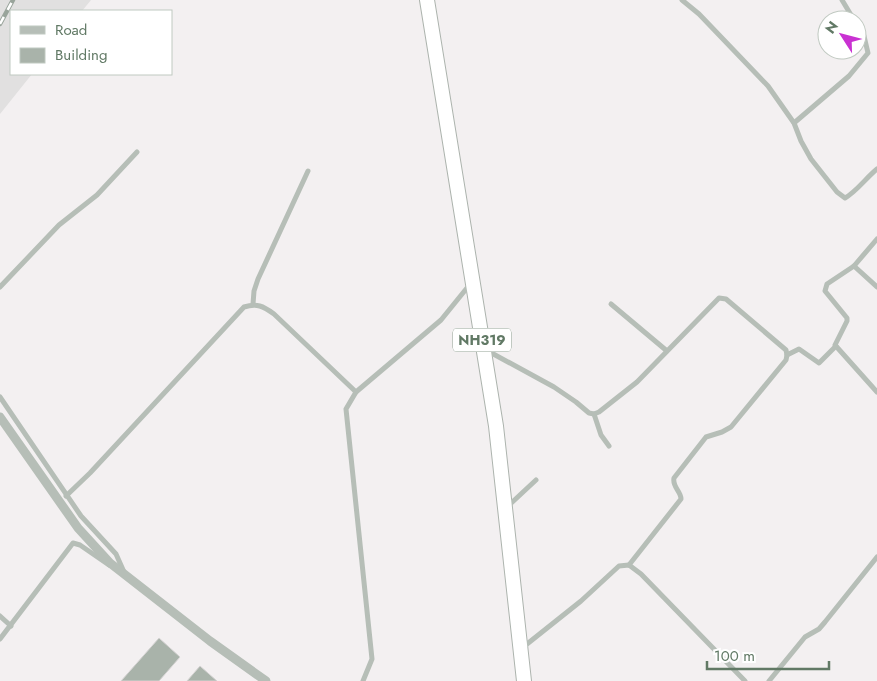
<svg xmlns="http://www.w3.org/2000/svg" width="877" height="681" font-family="Jost,sans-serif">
	<rect width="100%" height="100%" fill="#f3f0f1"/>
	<!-- built -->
	<polygon fill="#e1e0e0" points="0,0 91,0 82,11 11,11 11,74 32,74 0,114"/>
	<!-- building -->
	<g fill="#a9b3aa" stroke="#d5d3d3">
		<polygon points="159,638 180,657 159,681 121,681"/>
		<polygon points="200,666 217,681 187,681"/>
	</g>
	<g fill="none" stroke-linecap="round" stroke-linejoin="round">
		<defs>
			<polyline id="trunk" points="427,0 496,426 524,681"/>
		</defs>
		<!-- trunk casing -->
		<use href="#trunk" stroke="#acb3ad" stroke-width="16"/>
		<!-- minor -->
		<g stroke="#b6beb7" stroke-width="5">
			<path d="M682 0 699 14 768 86 794 123 801 141 811 159 837 192 845 198C856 192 866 178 877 169"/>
			<polyline points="842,0 854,20"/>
			<polyline points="794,123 849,76 868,53 864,36 857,25"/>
			<polyline points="877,239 854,266 827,284 825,291 847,318 847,321 835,345 877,392"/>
			<polyline points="854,266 877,287"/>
			<polyline points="0,287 59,225 97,195 137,152"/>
			<polyline points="253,304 254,291 258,279 308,171"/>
			<polyline points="611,304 667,351"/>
			<path d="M486 350 554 387 576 402 589 413 594 414 599 412 637 382 719 298 726 299 786 350 787 355 786 360 731 427 722 432 706 437 674 478C672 487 681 491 681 499L629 565"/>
			<polyline points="787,355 799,349 819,363 836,346"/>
			<polyline points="356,392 346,409 372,659 363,681"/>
			<polyline points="0,397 81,516 116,554 124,572"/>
			<polyline points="594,414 601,435 609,446"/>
			<path d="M66 496 90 473 244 307C257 303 263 306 274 314L356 392 441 320 471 283"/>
			<polyline points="507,507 536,480"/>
			<polyline points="0,616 11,626"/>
			<polyline points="0,639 73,543 80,545 109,565"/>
			<polyline points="522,648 581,601 619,566 629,565 641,574 745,681"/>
			<polyline points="769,681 805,637 819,629 825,622 877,557"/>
		</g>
		<!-- tertiary -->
		<polyline stroke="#b6beb7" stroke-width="9" points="0,417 78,528 110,563 210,641 266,681"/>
		<!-- trunk -->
		<use href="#trunk" stroke="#fff" stroke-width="14"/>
		<defs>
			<polyline id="rail" points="0,24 13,0"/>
		</defs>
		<!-- rail casing -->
		<use href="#rail" stroke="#99a49b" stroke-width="4.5"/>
		<!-- rail -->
		<use href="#rail" stroke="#fff" stroke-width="2.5" stroke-dasharray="8" stroke-linecap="butt"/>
	</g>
	<g text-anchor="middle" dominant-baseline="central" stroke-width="5" stroke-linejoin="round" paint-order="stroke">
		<!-- shield labels -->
		<rect fill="#fff" stroke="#90a193" stroke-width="1" x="453" y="328.5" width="58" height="23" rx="4"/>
		<g font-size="14" font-weight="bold" fill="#617965">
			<text x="482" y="340">NH319</text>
		</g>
	</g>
	<!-- legend -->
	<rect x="10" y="10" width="162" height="65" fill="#ffffff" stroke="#c0c9c1"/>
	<rect x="20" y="26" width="25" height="8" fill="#b6beb7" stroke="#c0c9c1"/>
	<text x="55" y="35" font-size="15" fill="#617965">Road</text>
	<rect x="20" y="48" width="25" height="15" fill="#a9b3aa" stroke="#c0c9c1"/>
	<text x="55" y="60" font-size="15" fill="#617965">Building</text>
	<!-- north arrow -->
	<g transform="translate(842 35) rotate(306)"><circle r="24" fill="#ffffff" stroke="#c0c9c1"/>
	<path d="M0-4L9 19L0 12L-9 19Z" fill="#c931d2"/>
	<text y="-8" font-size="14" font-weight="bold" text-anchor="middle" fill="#617965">N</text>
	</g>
	<!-- scale -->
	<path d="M707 661v8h122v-8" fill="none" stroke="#617965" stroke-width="2.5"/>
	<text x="714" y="661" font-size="15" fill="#617965" stroke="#ffffff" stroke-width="4" paint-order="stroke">100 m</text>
</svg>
